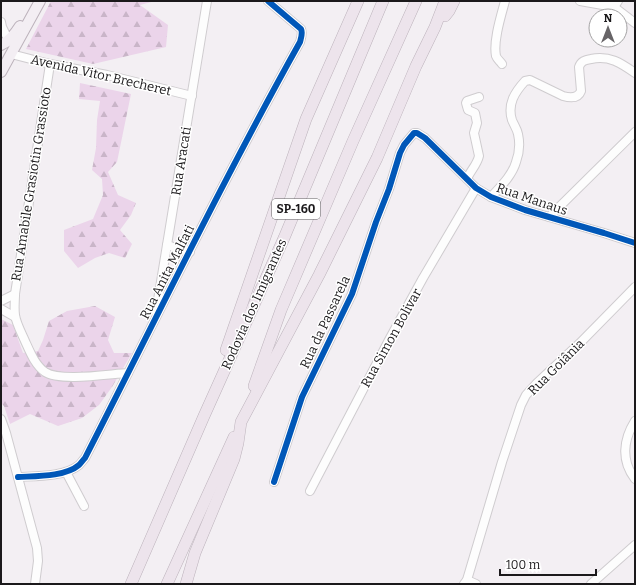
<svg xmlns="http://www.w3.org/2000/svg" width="636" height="585" font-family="Bitter,serif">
	<defs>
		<pattern id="forest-firs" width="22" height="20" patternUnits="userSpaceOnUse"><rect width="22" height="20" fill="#ebd4ea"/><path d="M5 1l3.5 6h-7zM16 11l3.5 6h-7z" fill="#c9b5c8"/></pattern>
	</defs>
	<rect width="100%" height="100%" fill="#f3eff3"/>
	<!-- forest -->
	<g fill="url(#forest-firs)">
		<polygon points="51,1 155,1 140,5 168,25 166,47 93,64 26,49"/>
		<polygon points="80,83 131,94 117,162 108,172 118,195 136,203 131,215 120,230 132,244 125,258 109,253 95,258 78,268 64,251 64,230 93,219 103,195 102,179 92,170 96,148 97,120 100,101 79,99"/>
		<polygon points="95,306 115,317 108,340 114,353 132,353 112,387 99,405 82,418 58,426 30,414 10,424 4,406 1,403 1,319 13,325 23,353 38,351 43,340 49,321 67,311"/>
	</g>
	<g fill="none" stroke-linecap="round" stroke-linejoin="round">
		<defs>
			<g id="minor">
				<polyline points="580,1 614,7 618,1"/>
				<polyline points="610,4 635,23"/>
				<polyline points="1,22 2,27 9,41"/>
				<polyline points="11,54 50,64 107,75 192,96"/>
				<path d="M50 64 15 294C15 301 14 308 15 315 16 323 22 334 25 341 30 352 35 365 45 372 60 382 109 374 128 373"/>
				<path d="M502 64C500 61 497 59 496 56 493 41 501 16 505 1"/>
				<path d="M467 179C470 171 477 165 479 156L474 133 477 123 475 113 468 110 466 103 467 101 479 97"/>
				<path d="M491 197C500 187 512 176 516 162 519 154 520 143 518 134 517 129 514 125 512 120 507 104 515 92 525 81L530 80 563 96C570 98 578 99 581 91L579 67C581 61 585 60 591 59 609 55 621 63 635 73"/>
				<polyline points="549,217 635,132"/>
				<polyline points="167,245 190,252"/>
				<polyline points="1,301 15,294"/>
				<polyline points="1,309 15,317"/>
				<polyline points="156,312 207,1"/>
				<polyline points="1,419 6,433 37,548 38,561 35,584"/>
				<path d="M635 421C623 440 621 461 635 479"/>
				<polyline points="66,472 84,506"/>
				<path d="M18 477C35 476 65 477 79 465 81 463 83 460 85 458 156 319 224 178 300 42 301 38 303 33 301 29L268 1"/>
				<polyline points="274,482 302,397 352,294 376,222 389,189 400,153 404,145 414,133 417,133 425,138 476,188 491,197 525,210 604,233 635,243"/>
				<polyline points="310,491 390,338 423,278 476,188"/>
				<polyline points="467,580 476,584"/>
				<polyline points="464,584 467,580 502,462 521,405 526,395 536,384 580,343 635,287"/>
				<polyline points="591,584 635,545"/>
			</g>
			<g id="major">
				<path d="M1 45C10 41 15 34 20 26"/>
				<polyline points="1,72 40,1"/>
			</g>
			<g id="highway">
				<polyline points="445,16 449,11 454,1"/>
				<polyline points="226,350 306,119 358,1"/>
				<polyline points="254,386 281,310 353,141 416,1"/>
				<polyline points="131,584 204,416 284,238 383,1"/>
				<polyline points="167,584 234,437"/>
				<polyline points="186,584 195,553 234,459 238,443 241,422 319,275 377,158 416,66 435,27 445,1"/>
			</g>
		</defs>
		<!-- minor casing -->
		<use href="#minor" stroke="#cfcccf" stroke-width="10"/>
		<!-- major casing -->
		<use href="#major" stroke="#bcb2bb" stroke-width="12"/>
		<!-- highway casing -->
		<use href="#highway" stroke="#bcb2bb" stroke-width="12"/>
		<!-- minor -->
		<use href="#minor" stroke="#fdfdfd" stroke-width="8"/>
		<!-- major -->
		<use href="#major" stroke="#f3eef3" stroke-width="10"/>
		<!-- highway -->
		<use href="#highway" stroke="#ede4ec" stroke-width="11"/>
		<defs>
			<g id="cycleway">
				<path d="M18 477C35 476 65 477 79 465 81 463 83 460 85 458 156 319 224 178 300 42 301 38 303 33 301 29L268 1"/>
				<polyline points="274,482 302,397 352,294 376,222 389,189 400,153 404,145 414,133 417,133 425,138 476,188 491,197 525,210 604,233 635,243"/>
			</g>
		</defs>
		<!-- cycleway casing -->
		<use href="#cycleway" stroke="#fff" stroke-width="8"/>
		<!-- cycleway -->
		<use href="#cycleway" stroke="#0057b8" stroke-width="6"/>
	</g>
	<g text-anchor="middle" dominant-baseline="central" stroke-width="3" stroke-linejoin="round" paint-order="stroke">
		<!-- shield labels -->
		<rect fill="#fff" stroke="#5f5e5f" stroke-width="1" x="272" y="199" width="48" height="20" rx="3"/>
		<g font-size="12" font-weight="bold" fill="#1b191b">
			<text x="296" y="209">SP-160</text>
		</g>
		<!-- street labels -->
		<g font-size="13" fill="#1b191b" stroke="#fff">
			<text transform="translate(101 75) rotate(13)">Avenida Vitor Brecheret</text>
			<text transform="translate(181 161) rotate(-81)">Rua Aracati</text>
			<text transform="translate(31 184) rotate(-81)">Rua Amabile Grasiotin Grassioto</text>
			<text transform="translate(532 199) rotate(19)">Rua Manaus</text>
			<text transform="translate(167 272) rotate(-63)">Rua Anita Malfati</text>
			<text transform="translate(254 304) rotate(-66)">Rodovia dos Imigrantes</text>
			<text transform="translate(325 322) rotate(-65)">Rua da Passarela</text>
			<text transform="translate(391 338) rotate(-61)">Rua Simon Bolivar</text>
			<text transform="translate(556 367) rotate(-45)">Rua Goiânia</text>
		</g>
	</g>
	<!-- border -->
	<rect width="636" height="585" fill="none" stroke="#1b191b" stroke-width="4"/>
	<!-- north arrow -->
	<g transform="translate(608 28)"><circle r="19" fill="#ffffff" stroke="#a4a3a4"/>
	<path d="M0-3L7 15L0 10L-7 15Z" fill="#676467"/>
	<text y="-6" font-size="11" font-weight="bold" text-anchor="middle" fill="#1b191b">N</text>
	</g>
	<!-- scale -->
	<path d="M500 569v6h96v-6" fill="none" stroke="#1b191b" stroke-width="2"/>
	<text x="506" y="569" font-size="12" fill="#1b191b" stroke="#ffffff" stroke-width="3" paint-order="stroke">100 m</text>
</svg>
